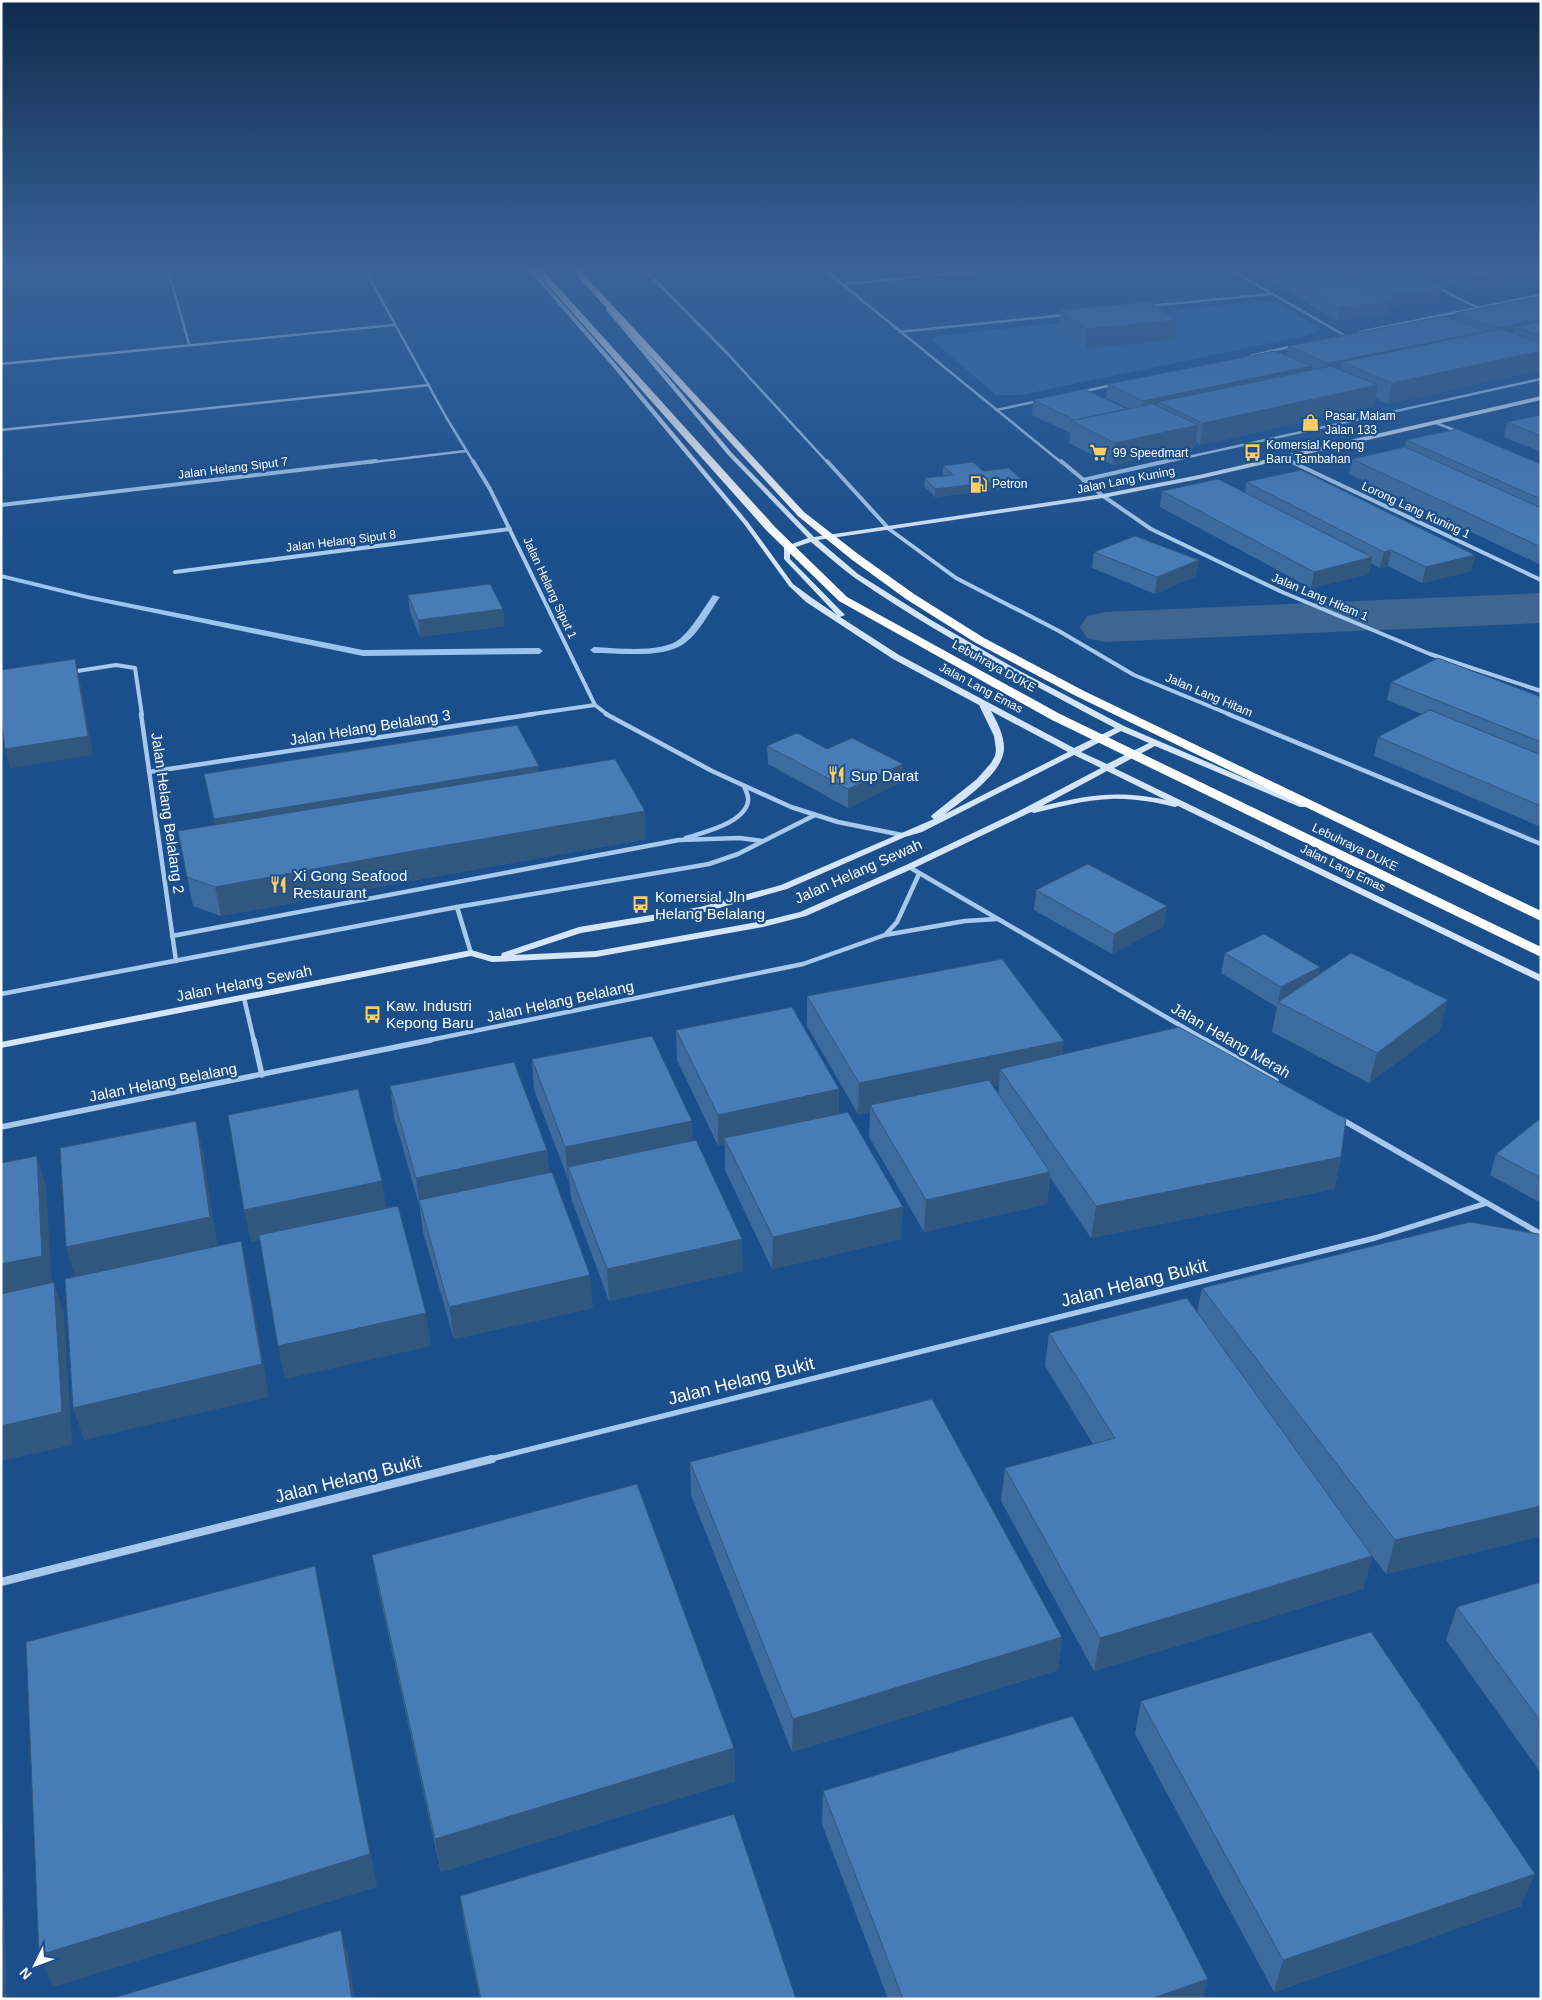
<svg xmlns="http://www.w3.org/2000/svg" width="1542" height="2000" font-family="Helvetica,sans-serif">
	<rect width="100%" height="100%" fill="#1b4f8c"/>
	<!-- green -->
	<polygon fill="#2e6aaa" points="1261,301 1278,303 1322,329 1305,336 1021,395 996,395 931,339 937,336"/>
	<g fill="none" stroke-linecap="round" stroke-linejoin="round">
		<!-- stream -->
		<g fill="#9ac4ef" fill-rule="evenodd">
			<polygon points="1,574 87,595 363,650 539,648 543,651 539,654 363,656 87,599 1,578"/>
			<path d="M713 595 720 597C709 612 700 632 685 643 665 659 619 653 594 653L590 650 594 647C617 648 663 654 681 638 694 626 703 609 713 595Z"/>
		</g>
		<!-- river -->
		<polygon fill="#3f6591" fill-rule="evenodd" points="1541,593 1541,623 1105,642 1087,638 1080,627 1087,616 1105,612"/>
		<!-- street-far4 -->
		<g stroke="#a7c9ed" stroke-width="2.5">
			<polyline points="167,266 189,344"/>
			<polyline points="363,266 446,417 474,463"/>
			<polyline points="641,266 727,353 828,463"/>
			<polyline points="820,266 1062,463"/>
			<polyline points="1224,266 1344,335"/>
			<polyline points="1395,266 1478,308"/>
			<polyline points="844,284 1032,266"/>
			<polyline points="1148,306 1272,294"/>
			<polyline points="899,332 1065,315"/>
			<polyline points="1360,332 1541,295"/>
			<polyline points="1250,356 1293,346"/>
			<polyline points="1,364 394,325"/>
			<polyline points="1081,392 1112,385"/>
			<polyline points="996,410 1039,401"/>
			<polyline points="1436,423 1459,432"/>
			<polyline points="1,430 429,385"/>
			<polyline points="1283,458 1293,463"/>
			<polyline points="365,463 466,451"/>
			<polyline points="1161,463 1541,379"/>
		</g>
		<!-- street-far3 -->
		<g stroke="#a7c9ed" stroke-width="4">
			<polyline points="473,461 490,489 595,705 608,715"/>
			<polyline points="827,461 889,529 956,578 1059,631 1134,675 1231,715"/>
			<polyline points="1061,461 1103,496 1151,529 1282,592 1430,654 1541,691"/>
			<polyline points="1290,461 1541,580"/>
			<polyline points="1083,480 1167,461"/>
			<polyline points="1,505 376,461"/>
			<polyline points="175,572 510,529"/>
			<polyline points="71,672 116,665 135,668 142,715"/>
			<polyline points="526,715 595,705"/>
		</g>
		<!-- street-far2 -->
		<g stroke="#a7c9ed" stroke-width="4.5">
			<polyline points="141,714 176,961"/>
			<polyline points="606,714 712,771 791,807 838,822 902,835"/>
			<polyline points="1228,714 1541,844"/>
			<polyline points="149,772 534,714"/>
			<path d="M686 838C704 832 745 823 748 801 749 796 746 791 744 786"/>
			<polyline points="909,867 1207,1041"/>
			<polyline points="457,907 471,953"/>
			<polyline points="886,934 897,922 919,874"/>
			<polyline points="172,936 679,840 740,838 762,841"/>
			<polyline points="1,994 457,907 709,864 738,854 815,815"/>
			<polyline points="244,998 254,1041"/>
			<polyline points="425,1041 803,964 885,935 965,921 997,919"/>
		</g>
		<!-- street-far1 -->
		<g stroke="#a7c9ed" stroke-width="5.5">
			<polyline points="254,1040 262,1075"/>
			<polyline points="1205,1040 1276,1081"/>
			<polyline points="1341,1119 1541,1234"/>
			<polyline points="1,1127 431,1040"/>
			<polyline points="487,1460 1375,1238 1487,1203"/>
		</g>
		<!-- street -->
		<polyline stroke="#a7c9ed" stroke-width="8" points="1,1582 492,1459"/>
		<!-- secondary -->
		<path fill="#d4e5fa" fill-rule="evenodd" d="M525 266H530L617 365 748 522 793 584 812 598 837 615 784 559V547L808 538 728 455 606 310V308H610L732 453 814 537 1103 494 1199 475 1541 396V400L1199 479 1103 498 818 540 858 574 931 620 1016 669 1124 726 1307 805 1306 807H1300L1155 746 1114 768 1541 975V982L1178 806 1175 807C1154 802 1132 798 1110 799 1084 800 1059 807 1034 813L1031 812 912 869 806 916 763 927 596 957 492 962 471 956 1 1048V1042L471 950 492 956H501L502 953 579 927 700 907 781 885 934 819 931 817 932 815 977 779 991 763 995 756 996 750 994 736 979 705 893 659 806 602 789 586 744 524 613 367ZM811 542C826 554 840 567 855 578 938 635 1026 681 1115 728L1074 748 899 655 840 617 845 615 790 559V549ZM991 711 1068 752 945 814C963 800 1004 773 1004 748 1004 735 997 722 991 711ZM1121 731 1149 743 1107 764 1081 752ZM1074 755 1101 768 1017 812 906 865 800 912 763 921 596 951 514 955 581 933 701 913 787 889 905 837 922 832ZM1107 771 1166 800C1116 790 1091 795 1042 806Z"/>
		<!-- highway -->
		<g fill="#fff" fill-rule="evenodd">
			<polygon points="531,266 539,266 775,527 847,597 1060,714 1541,947 1541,957 1052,720 839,601 767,531"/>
			<polygon points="568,266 576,266 804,512 858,554 914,594 984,638 1084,691 1541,911 1541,921 1076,696 976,643 906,599 851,559 798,516"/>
		</g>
	</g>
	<!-- wall -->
	<g fill="#3e6b9d" fill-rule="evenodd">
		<polygon points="1243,266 1394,266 1439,302 1389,306 1387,316 1337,320"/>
		<polygon points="1417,266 1541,266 1514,279 1513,285 1466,290"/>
		<polygon points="1541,296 1541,370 1388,404 1376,398 1374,406 1200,445 1196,442 1195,447 1113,465 1069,443 1070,433 1032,415 1033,400 1127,409 1126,410 1129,409 1106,398 1108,384 1287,355 1288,346 1455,320 1456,313"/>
		<polygon points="1060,310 1177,320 1175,340 1085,349 1059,330"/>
		<polygon points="1541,415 1541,452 1504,437 1507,422"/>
		<polygon points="1406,440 1541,464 1541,565 1349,474 1352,459 1405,447"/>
		<polygon points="943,466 983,471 1021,479 1020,487 935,497 924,486 925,478 945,476 943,474"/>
		<polygon points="1246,482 1471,571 1422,583 1388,566 1380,568 1371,563 1369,574 1311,588 1160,507 1162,491 1245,492"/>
		<polygon points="1094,552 1196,576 1155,594 1092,568"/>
		<polygon points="408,595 503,609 504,626 420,637 410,612"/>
		<polygon points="1391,682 1541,697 1541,827 1374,756 1378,737 1422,714 1387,700"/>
		<polygon points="767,746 827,749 902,782 848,808 768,764"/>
		<polygon points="539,766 539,772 646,839 410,881 221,916 193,906 178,831 215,825 204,774"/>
		<polygon points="1036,890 1164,926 1112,954 1034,910"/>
		<polygon points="1225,953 1320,967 1318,975 1440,1030 1369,1083 1272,1032 1277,1007 1221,973"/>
		<path d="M807 996 1063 1055 1341 1157 1334 1189 1091 1238 1050 1177 1047 1204 924 1232 869 1137 870 1112 858 1114 807 1026ZM999 1085 998 1095 992 1086Z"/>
		<polygon points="676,1030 839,1114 901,1239 772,1269 725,1170 725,1144 718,1146 677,1060"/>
		<polygon points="532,1059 692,1121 692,1141 743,1271 609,1301 571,1198 569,1179 568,1179 534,1090"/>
		<polygon points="390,1086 547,1150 549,1173 593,1308 454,1339 423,1232 420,1208 394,1117"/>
		<polygon points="1541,1118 1541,1203 1490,1175 1496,1154"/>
		<polygon points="1541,1235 1541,1536 1386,1574 1372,1556 1363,1589 1094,1671 1001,1501 1005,1468 1093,1444 1045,1366 1049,1333 1197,1312 1202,1288"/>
		<polygon points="690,1462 1062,1637 1058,1670 792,1752 691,1495"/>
		<polygon points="372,1555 734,1748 735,1781 441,1872 378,1588"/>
		<polygon points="1541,1582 1541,1773 1446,1640 1457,1607"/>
		<polygon points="1141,1701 1521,1906 1274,1992 1135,1734"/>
		<polygon points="823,1791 1203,1999 888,1999 822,1824"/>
		<polygon points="460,1896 796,1999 480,1999 465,1928"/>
	</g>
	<!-- shaded-wall -->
	<g fill="#32577f">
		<polygon points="1516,266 1541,266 1541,276 1514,279 1513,285 1466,290 1468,277 1514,273"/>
		<polygon points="1441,289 1439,302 1390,307 1392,294"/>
		<polygon points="1390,302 1387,316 1337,320 1339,307"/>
		<polygon points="1541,319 1541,332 1515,327 1513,337 1494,341 1497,328"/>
		<polygon points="1177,320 1175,340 1085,349 1087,329"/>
		<polygon points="1486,331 1483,344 1342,362 1340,374 1326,377 1328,363"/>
		<polygon points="1541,351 1541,370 1388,404 1392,383"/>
		<polygon points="1312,366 1310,380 1158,402 1157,412 1142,415 1143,401"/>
		<polygon points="1378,385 1374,406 1200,445 1203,423"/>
		<polygon points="1198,425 1195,447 1113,465 1115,443"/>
		<polygon points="1021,479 1020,487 935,497 935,489"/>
		<polygon points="1391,550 1388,566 1380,568 1384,552"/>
		<polygon points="1475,555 1471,571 1422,583 1426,567"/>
		<polygon points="1372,557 1369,574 1311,588 1314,572"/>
		<polygon points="1199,560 1196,576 1155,594 1157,577"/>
		<polygon points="503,609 504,626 420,637 418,620"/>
		<polygon points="75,659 79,676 93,755 10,768 5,749"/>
		<polygon points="903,764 902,782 848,808 848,789"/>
		<polygon points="539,766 540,785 218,838 214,819"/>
		<polygon points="645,811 646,839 410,881 221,916 215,887 407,852"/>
		<polygon points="1167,906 1164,926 1112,954 1114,934"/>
		<polygon points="1320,967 1316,987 1278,1002 1281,987"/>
		<polygon points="1448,1000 1440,1030 1369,1083 1377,1053"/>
		<polygon points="1064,1041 1061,1072 1000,1069 999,1085 873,1111 870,1105 870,1112 858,1114 859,1083"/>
		<polygon points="839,1089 839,1120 724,1138 725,1144 718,1146 718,1115"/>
		<polygon points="196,1121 203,1152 218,1249 76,1280 66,1247"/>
		<polygon points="692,1121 693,1153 568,1167 569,1179 568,1179 565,1147"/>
		<polygon points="547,1150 550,1182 419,1201 416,1178"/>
		<polygon points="37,1156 46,1187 52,1288 1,1299 1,1264"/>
		<polygon points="1341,1157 1334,1189 1091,1238 1096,1206"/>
		<polygon points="1050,1172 1047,1204 924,1232 926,1200"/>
		<polygon points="382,1181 387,1213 251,1242 244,1210"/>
		<polygon points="903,1207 901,1239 772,1269 773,1237"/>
		<polygon points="742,1239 743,1271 609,1301 607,1269"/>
		<polygon points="241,1241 248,1273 269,1397 84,1440 73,1408"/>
		<polygon points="590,1275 593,1308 454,1339 449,1307"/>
		<polygon points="54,1282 64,1315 72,1445 1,1461 1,1426"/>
		<polygon points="426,1313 431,1346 285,1379 278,1346"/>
		<polygon points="1541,1506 1541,1536 1386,1574 1395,1540"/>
		<polygon points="1372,1556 1363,1589 1094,1671 1100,1638"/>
		<polygon points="315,1566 322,1599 377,1887 53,1987 39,1955"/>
		<polygon points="1062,1637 1058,1670 792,1752 793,1719"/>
		<polygon points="734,1748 735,1781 441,1872 435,1839"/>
		<polygon points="1,1792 7,1999 1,1999"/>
		<polygon points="1535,1874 1521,1906 1274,1992 1283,1960"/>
		<polygon points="341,1930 349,1962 355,1999 352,1999"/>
		<polygon points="1208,1979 1203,1999 1150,1999"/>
	</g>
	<!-- building -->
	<g fill="#487cb6" stroke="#32577f">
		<polygon points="1267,266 1323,266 1390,302 1339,307"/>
		<polygon points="1338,266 1394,266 1441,289 1392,294"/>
		<polygon points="1445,266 1501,266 1516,273 1468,277"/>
		<polygon points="1541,296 1541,319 1497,328 1456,313"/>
		<polygon points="1149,302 1177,320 1087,329 1060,310"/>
		<polygon points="1444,316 1486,331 1328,363 1288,346"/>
		<polygon points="1541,321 1541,336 1515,327"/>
		<polygon points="1501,329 1541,343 1541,351 1392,383 1342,362"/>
		<polygon points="1275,351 1312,366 1143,401 1108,384"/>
		<polygon points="1331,366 1378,385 1203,423 1158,402"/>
		<polygon points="1084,389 1127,409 1075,420 1033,400"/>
		<polygon points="1153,404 1198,425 1115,443 1071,421"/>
		<polygon points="1541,415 1541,436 1507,422"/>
		<polygon points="1457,429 1541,464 1541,499 1406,440"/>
		<polygon points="1405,447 1541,508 1541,547 1352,459"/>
		<polygon points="973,462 983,471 1009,468 1021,479 935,489 925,478 953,475 943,466"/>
		<polygon points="1301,470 1475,555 1426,567 1391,550 1384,552 1246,482"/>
		<polygon points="1218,479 1372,557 1314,572 1162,491"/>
		<polygon points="1135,536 1199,560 1157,577 1094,552"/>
		<polygon points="490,584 503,609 418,620 408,595"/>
		<polygon points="1438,658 1541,697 1541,742 1391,682"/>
		<polygon points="75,659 88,736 5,749 1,714 1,670"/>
		<polygon points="1430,710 1541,755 1541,806 1378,737"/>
		<polygon points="517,725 539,766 214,819 204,774"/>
		<polygon points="797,733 827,749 852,738 903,764 848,789 767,746"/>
		<polygon points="615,759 645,811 407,852 215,887 187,877 178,831"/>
		<polygon points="1088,864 1167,906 1114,934 1036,890"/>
		<polygon points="1264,934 1320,967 1281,987 1225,953"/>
		<polygon points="1351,953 1448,1000 1377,1053 1278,1002"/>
		<polygon points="1002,959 1064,1041 859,1083 807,996"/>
		<polygon points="792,1007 839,1089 718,1115 676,1030"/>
		<polygon points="1179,1027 1346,1119 1341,1157 1096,1206 1000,1069"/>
		<polygon points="652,1036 692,1121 565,1147 532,1059"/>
		<polygon points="514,1062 547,1150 416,1178 390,1086"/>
		<polygon points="989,1080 1050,1172 926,1200 870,1105"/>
		<polygon points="358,1089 382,1181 244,1210 228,1115"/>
		<polygon points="848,1112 903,1207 773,1237 724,1138"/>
		<polygon points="1541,1118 1541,1178 1496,1154"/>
		<polygon points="196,1121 210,1217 66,1247 60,1148"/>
		<polygon points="696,1140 742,1239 607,1269 568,1167"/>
		<polygon points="37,1156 42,1256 1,1264 1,1163"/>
		<polygon points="552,1172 590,1275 449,1307 419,1200"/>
		<polygon points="398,1206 426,1313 278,1346 259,1235"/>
		<polygon points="1470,1222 1538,1234 1541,1235 1541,1506 1395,1540 1202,1288"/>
		<polygon points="241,1241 262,1364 73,1408 65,1279"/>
		<polygon points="54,1282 62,1412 1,1426 1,1294"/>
		<polygon points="1187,1298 1372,1556 1100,1638 1005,1468 1115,1438 1049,1333"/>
		<polygon points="932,1399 1062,1637 793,1719 690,1462"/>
		<polygon points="637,1484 734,1748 435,1839 372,1555"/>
		<polygon points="315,1566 370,1854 39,1955 26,1642"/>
		<polygon points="1541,1582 1541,1722 1457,1607"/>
		<polygon points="1371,1632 1535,1874 1283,1960 1141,1701"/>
		<polygon points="1073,1716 1208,1979 1150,1999 903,1999 823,1791"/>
		<polygon points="734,1814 796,1999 481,1999 460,1896"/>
		<polygon points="341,1930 352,1999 110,1999"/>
	</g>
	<!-- sky -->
	<linearGradient id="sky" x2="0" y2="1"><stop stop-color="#0f2b4d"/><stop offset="0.49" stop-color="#396399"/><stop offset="1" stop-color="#396399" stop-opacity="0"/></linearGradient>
	<rect width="1542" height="546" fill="url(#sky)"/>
	<!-- icons -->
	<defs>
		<symbol id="shop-bare" viewBox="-9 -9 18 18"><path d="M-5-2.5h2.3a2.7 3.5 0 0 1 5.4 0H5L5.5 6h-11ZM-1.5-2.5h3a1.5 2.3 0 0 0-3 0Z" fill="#fece65" stroke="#1b4f8c" stroke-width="2.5" paint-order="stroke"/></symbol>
		<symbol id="bus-bare" viewBox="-9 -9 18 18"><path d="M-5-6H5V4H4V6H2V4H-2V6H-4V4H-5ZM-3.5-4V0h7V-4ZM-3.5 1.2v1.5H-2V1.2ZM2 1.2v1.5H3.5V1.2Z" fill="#fece65" stroke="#1b4f8c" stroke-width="2.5" paint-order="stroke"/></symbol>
		<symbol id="supermarket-bare" viewBox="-9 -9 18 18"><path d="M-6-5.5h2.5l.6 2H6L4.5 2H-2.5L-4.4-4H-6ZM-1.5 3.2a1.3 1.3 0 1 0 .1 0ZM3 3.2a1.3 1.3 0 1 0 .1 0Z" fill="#fece65" stroke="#1b4f8c" stroke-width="2.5" paint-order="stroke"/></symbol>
		<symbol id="fuel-bare" viewBox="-9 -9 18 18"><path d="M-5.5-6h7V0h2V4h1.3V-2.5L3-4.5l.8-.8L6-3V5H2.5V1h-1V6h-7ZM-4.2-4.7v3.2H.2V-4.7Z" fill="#fece65" stroke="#1b4f8c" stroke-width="2.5" paint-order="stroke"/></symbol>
		<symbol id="restaurant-bare" viewBox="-9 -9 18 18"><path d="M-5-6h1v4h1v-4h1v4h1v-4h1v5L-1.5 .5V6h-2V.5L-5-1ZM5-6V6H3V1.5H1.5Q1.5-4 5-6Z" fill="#fece65" stroke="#1b4f8c" stroke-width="2.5" paint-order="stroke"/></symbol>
	</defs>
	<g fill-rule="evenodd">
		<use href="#shop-bare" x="1298" y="410" width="25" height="25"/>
		<use href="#bus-bare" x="1240" y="440" width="25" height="25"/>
		<use href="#supermarket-bare" x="1086" y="440" width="25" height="25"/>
		<use href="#fuel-bare" x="966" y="472" width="25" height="25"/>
		<use href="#restaurant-bare" x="824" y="762" width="25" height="25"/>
		<use href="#restaurant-bare" x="266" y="872" width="25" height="25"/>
		<use href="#bus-bare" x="628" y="892" width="25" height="25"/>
		<use href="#bus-bare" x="360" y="1002" width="25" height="25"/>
	</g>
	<g text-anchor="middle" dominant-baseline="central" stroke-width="4.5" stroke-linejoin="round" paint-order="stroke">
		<!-- far-poi labels -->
		<g font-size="12" fill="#fff" stroke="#1b4f8c" text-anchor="start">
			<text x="1325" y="416">Pasar Malam<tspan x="1325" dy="14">Jalan 133</tspan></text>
			<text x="1266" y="445">Komersial Kepong<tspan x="1266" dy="14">Baru Tambahan</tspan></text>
			<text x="1113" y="453">99 Speedmart</text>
			<text x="992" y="484">Petron</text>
		</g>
		<!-- far-street labels -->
		<g font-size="12" fill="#fff" stroke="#1b4f8c">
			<text transform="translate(233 468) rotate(-7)">Jalan Helang Siput 7</text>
			<text transform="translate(1126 480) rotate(-11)">Jalan Lang Kuning</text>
			<text transform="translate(1416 510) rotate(25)">Lorong Lang Kuning 1</text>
			<text transform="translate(341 541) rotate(-7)">Jalan Helang Siput 8</text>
			<text transform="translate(550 588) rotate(65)">Jalan Helang Siput 1</text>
			<text transform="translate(1320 597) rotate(23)">Jalan Lang Hitam 1</text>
			<text transform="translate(994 666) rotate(29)">Lebuhraya DUKE</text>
			<text transform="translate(981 688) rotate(28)">Jalan Lang Emas</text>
			<text transform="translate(1209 695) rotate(23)">Jalan Lang Hitam</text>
			<text transform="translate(1355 847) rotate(26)">Lebuhraya DUKE</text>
			<text transform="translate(1343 868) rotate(26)">Jalan Lang Emas</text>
		</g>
		<!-- street labels -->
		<g font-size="15" fill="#fff" stroke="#1b4f8c">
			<text transform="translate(370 727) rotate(-9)">Jalan Helang Belalang 3</text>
			<text transform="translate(168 813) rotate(82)">Jalan Helang Belalang 2</text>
			<text transform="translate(858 871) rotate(-24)">Jalan Helang Sewah</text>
			<text transform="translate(244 983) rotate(-11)">Jalan Helang Sewah</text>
			<text transform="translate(560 1001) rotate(-12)">Jalan Helang Belalang</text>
			<text transform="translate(1231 1040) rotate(30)">Jalan Helang Merah</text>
			<text transform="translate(163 1082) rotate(-11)">Jalan Helang Belalang</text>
		</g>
		<!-- poi labels -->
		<g font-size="15" fill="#fff" stroke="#1b4f8c" text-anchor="start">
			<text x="851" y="775">Sup Darat</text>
			<text x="293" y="875">Xi Gong Seafood<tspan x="293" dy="17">Restaurant</tspan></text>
			<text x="655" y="896">Komersial Jln<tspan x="655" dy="17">Helang Belalang</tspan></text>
			<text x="386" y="1005">Kaw. Industri<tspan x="386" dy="17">Kepong Baru</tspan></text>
		</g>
		<!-- near-street labels -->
		<g font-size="18" fill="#fff" stroke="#1b4f8c">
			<text transform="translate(1134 1283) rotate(-14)">Jalan Helang Bukit</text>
			<text transform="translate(741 1381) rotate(-14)">Jalan Helang Bukit</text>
			<text transform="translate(348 1479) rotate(-14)">Jalan Helang Bukit</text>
		</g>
	</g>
	<!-- border -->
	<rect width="1542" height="2000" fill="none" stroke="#ffffff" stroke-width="5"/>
	<!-- north arrow -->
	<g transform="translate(35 1965) rotate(228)" stroke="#1b4f8c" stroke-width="4" paint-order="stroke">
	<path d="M0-4L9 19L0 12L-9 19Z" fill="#ffffff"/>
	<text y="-8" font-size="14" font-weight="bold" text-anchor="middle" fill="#ffffff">N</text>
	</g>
</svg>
